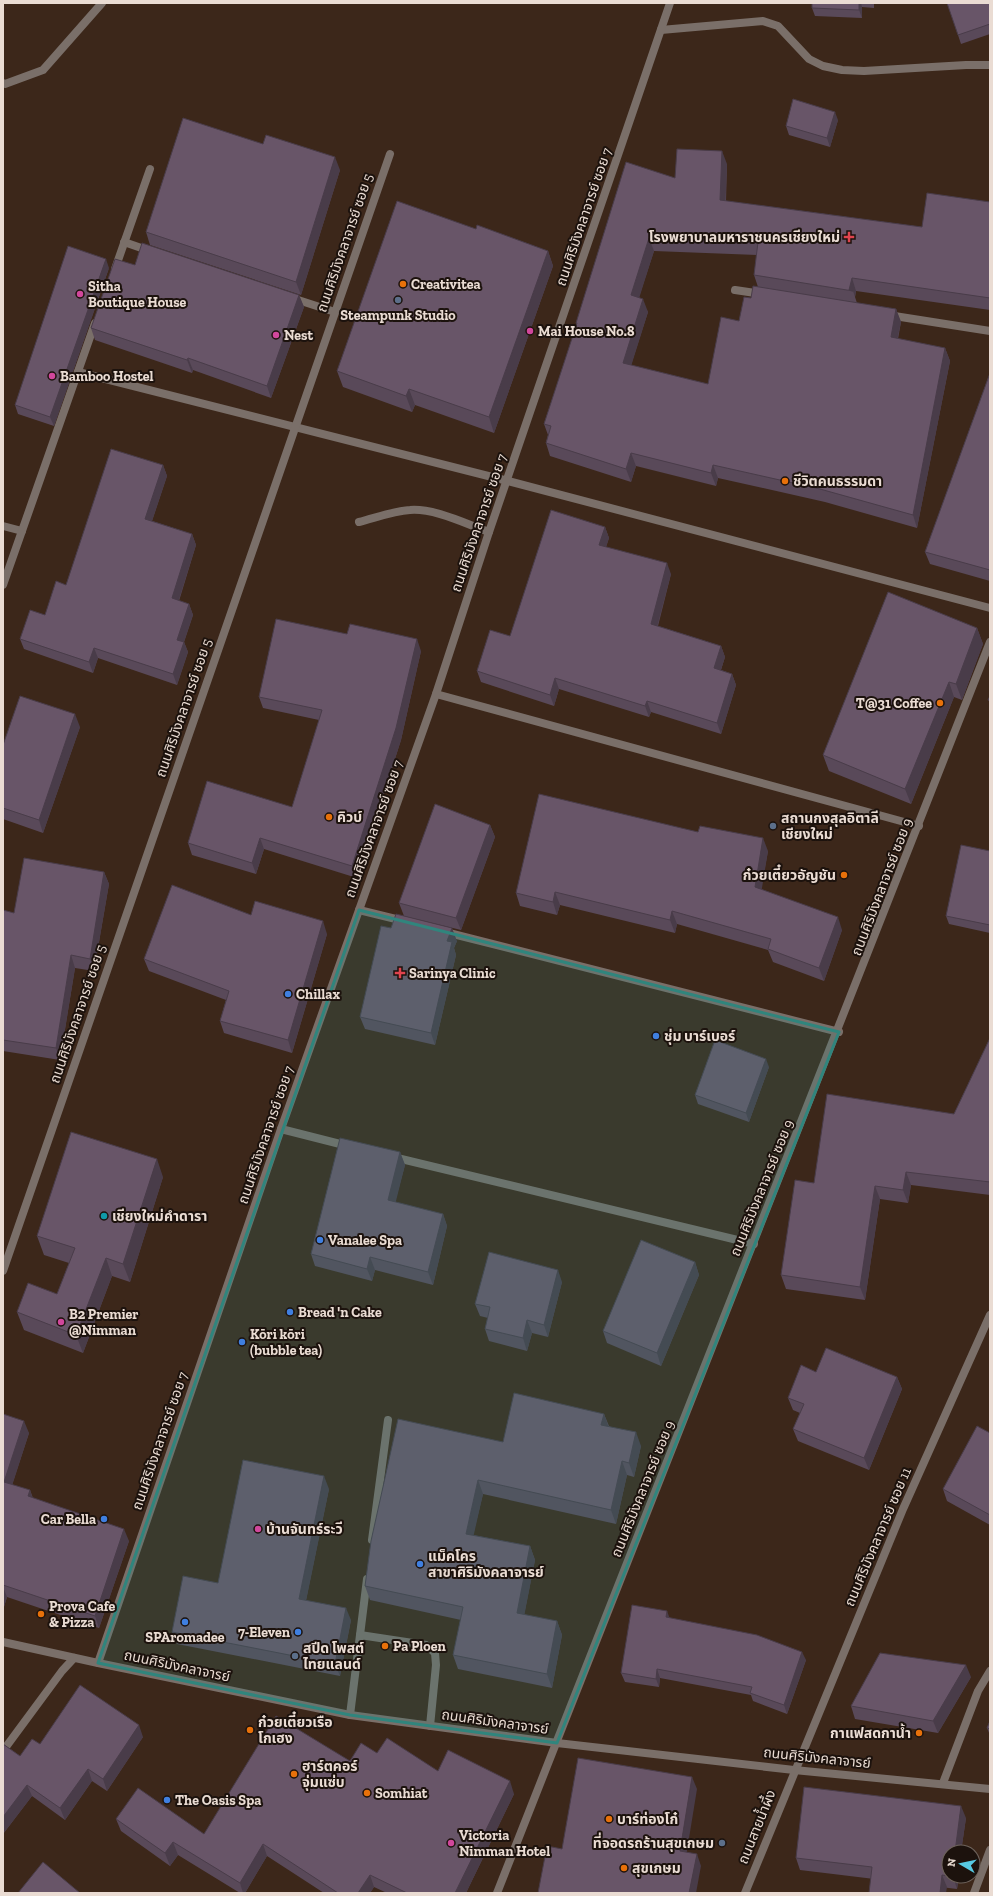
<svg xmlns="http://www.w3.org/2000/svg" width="993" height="1896" font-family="'Zilla Slab','Noto Sans Thai',serif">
	<rect width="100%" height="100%" fill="#3c271a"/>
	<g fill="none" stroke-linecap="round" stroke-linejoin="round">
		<!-- service -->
		<g stroke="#7a6f69" stroke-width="8">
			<polyline points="661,30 763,21 778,26 809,59 823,66 842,70 864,71 966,65 990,65"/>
			<polyline points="3,83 5,84 43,70 102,3"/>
			<polyline points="124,242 150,251"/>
			<polyline points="735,290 762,294"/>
			<polyline points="292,298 335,312"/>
			<polyline points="888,315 990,331"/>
			<path d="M359 522C375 518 393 511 410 510 434 508 466 524 489 532"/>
			<polyline points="3,526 22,531"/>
			<polyline points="372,1540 388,1420"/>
			<polyline points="360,1635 426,1645 435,1653 436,1665 430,1726"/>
			<polyline points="350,1715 367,1579"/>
		</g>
		<!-- minor -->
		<g stroke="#7a6f69" stroke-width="8">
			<polyline points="115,269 150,169"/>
			<polyline points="78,372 508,481 990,608"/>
			<polyline points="3,585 95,323"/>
			<polyline points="436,694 919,826"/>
			<polyline points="359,910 404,921"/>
			<polyline points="445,932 839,1032"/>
			<polyline points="281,1129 348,1146"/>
			<polyline points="393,1157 754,1244"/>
			<polyline points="3,1271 390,154"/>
			<polyline points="98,1663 281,1129 436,694 489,532 670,3"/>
			<polyline points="3,1751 62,1671 74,1658"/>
			<polyline points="943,1783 978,1691 990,1671"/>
			<path d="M497 1893C662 1476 829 1060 990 642"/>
			<polyline points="745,1893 903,1509 990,1315"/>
			<polyline points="974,1893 990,1850"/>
		</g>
		<!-- tertiary -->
		<polyline stroke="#7a6f69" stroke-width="8" points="3,1642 98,1663 350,1715 557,1743 794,1770 990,1789"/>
	</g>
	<!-- wall -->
	<g fill="#594959" fill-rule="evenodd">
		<polygon points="812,3 874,3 874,8 862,7 862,18 815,16 812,8"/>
		<polygon points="990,3 990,34 961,44 958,35"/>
		<polygon points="838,120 830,147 789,135 786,126"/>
		<path d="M727 164 726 201 922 227 990 202V310L856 291 855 297 857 303 896 309 901 322 898 339 945 348 950 361 917 528 825 502 718 478 716 486 636 466 631 482 550 456 546 443 548 435 544 424 577 325 576 323 675 178ZM654 251 757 255 754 275 758 287 751 298 708 384 631 365 648 312 639 297Z"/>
		<polygon points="340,170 301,295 150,245 146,232"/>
		<polygon points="476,229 548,251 553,266 494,433 415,405 412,412 343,387 337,371"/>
		<polygon points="135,265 299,295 304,307 271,398 193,370 192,373 95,340 91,328"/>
		<polygon points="109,268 54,426 18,414 15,405"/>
		<polygon points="990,373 990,581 930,564 925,552"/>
		<polygon points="163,465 167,476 152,521 192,534 196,545 179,601 189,604 193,615 184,642 188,652 177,685 98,658 93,673 24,649 20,639 45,615 66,585"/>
		<polygon points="605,527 609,538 606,547 671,574 658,626 721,646 725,657 721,670 732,674 736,685 721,734 651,712 649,717 559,689 554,706 481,682 477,671 510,636"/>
		<polygon points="977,628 983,644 962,700 954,697 911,804 829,771 823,755"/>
		<polygon points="421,651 401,740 357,878 264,849 256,874 192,855 188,843 292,807 319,720 263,708 259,697"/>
		<polygon points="80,727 43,833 3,819 3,745"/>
		<polygon points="490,825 495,837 461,930 404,916 399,903"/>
		<polygon points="768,851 761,889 842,930 824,981 773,962 768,950 677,924 675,933 560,905 557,915 520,906 516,893"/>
		<polygon points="990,851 990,933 949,924 946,916"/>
		<polygon points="104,872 109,884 94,971 75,968 60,1060 3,1051 3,910 14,913"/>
		<polygon points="251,915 327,934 292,1053 224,1033 220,1021 226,1000 149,971 144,959"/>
		<polygon points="391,928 457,941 454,948 456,955 435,1045 365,1029 360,1017"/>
		<polygon points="990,1038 990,1195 911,1185 908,1203 880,1199 865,1300 786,1289 781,1275 814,1183 954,1114"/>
		<polygon points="769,1067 749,1122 698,1104 695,1095"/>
		<polygon points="400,1152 405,1165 395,1202 443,1214 447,1226 433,1285 375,1270 372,1281 315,1266 311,1254"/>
		<polygon points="163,1177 130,1282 112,1276 83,1353 24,1330 17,1312 57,1294 69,1263 44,1255 37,1236"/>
		<polygon points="695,1262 699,1275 661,1366 607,1343 603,1331"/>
		<polygon points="562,1282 548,1337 532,1333 527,1351 489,1341 485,1329 488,1318 480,1316 475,1304"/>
		<polygon points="897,1377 902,1389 869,1470 798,1441 793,1429 800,1413 793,1410 788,1398"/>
		<polygon points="3,1414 29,1433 12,1485 30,1490 33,1498 129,1541 99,1628 7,1597 3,1610"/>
		<polygon points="604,1414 609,1426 641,1446 634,1477 627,1475 616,1524 483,1494 473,1535 530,1546 535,1560 524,1615 557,1621 562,1635 552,1688 458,1669 453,1655 461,1620 370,1600 365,1586 503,1442"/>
		<polygon points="990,1433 990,1525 947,1501 943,1489"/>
		<polygon points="329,1489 306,1600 351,1620 340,1676 177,1644 172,1632 218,1583"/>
		<polygon points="669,1618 806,1660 787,1714 753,1701 751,1695 660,1678 659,1687 625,1682 621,1673"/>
		<polygon points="971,1677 938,1733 855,1719 851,1706"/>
		<polygon points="990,1721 990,1735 987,1728"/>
		<polygon points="143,1737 107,1791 92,1781 65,1820 32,1796 3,1834 3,1744 20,1756 40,1744"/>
		<polygon points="377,1753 514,1794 466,1893 387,1893 374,1887 370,1893 324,1893 267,1856 245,1893 240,1893 178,1855 170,1866 121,1831 116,1819 204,1834 350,1761"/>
		<polygon points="966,1818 961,1852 949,1852 959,1876 957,1889 800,1870 796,1858"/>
	</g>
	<!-- shaded-wall -->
	<g fill="#493c49">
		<polygon points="859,3 861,3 862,7 862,18 859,10"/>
		<polygon points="835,112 838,120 830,147 827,138"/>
		<polygon points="722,151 727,164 725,213 720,200"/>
		<polygon points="335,157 340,170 301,295 296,282"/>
		<polygon points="649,238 654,251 636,308 631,295"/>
		<polygon points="548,251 553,266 494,433 489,417"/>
		<polygon points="106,259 109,268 54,426 50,417"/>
		<polygon points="852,278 856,291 855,297 853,291 849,290"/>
		<polygon points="299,295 304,307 271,398 267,386"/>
		<polygon points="643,299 648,312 628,376 623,363"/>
		<polygon points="896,309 901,322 895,350 891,337"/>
		<polygon points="945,348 950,361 917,528 913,515"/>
		<polygon points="188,358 193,370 192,373 187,360"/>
		<polygon points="409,389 415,405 412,412 406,396"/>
		<polygon points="631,453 636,466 631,482 626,469"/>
		<polygon points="163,465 167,476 149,530 145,519"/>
		<polygon points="713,465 718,478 716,486 711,473"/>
		<polygon points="605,527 609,538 603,556 599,545"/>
		<polygon points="192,534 196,545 176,609 172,598"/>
		<polygon points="667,563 671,574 655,635 651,624"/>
		<polygon points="189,604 193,615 184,642 188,652 177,685 173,674 177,640"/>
		<polygon points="977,628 983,644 962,700 956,684"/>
		<polygon points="417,639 421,651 401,740 357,878 352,866"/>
		<polygon points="721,646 725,657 718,679 714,668"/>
		<polygon points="94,648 98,658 93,673 89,662"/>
		<polygon points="732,674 736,685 721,734 717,723"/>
		<polygon points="555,678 559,689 554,706 550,695"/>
		<polygon points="949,682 954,697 911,804 905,789"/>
		<polygon points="647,701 651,712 649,717 645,706"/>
		<polygon points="75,714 80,727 43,833 39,820"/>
		<polygon points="490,825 495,837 461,930 456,918"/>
		<polygon points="260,838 264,849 256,874 252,863"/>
		<polygon points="763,838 768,851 760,900 755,887"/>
		<polygon points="104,872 109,884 94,971 90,959"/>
		<polygon points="555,892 560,905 557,915 553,902"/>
		<polygon points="672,911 677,924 675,933 670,920"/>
		<polygon points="838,917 842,930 824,981 819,968"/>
		<polygon points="323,921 327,934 292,1053 288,1040"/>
		<polygon points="452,928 457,941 454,948 456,955 435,1045 431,1033 447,941"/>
		<polygon points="71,955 75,968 60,1060 56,1048"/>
		<polygon points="766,1059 769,1067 749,1122 746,1113"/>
		<polygon points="400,1152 405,1165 393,1213 388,1200"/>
		<polygon points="157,1159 163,1177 130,1282 123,1264"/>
		<polygon points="906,1172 911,1185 908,1203 903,1190"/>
		<polygon points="875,1186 880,1199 865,1300 860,1287"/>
		<polygon points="443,1214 447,1226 433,1285 428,1272"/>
		<polygon points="370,1257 375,1270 372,1281 367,1269"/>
		<polygon points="106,1258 112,1276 83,1353 76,1335"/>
		<polygon points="695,1262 699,1275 661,1366 657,1353"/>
		<polygon points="558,1270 562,1282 548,1337 544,1325"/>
		<polygon points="527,1320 532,1333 527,1351 523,1338"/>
		<polygon points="897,1377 902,1389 869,1470 864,1458"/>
		<polygon points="604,1414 609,1428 601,1425"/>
		<polygon points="24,1421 29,1433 9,1495 4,1482"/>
		<polygon points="636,1432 641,1446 634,1477 629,1463"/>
		<polygon points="622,1461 627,1475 616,1524 611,1510"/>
		<polygon points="324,1476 329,1489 304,1611 299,1599"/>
		<polygon points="478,1480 483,1494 471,1547 466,1534"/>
		<polygon points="30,1490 34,1503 28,1496"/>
		<polygon points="124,1529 129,1541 99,1628 95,1616"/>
		<polygon points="530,1546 535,1560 522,1627 517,1613"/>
		<polygon points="3,1587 7,1597 3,1610"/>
		<polygon points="346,1608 351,1620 340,1676 335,1664"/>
		<polygon points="667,1611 670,1619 666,1617"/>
		<polygon points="557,1621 562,1635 552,1688 547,1674"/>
		<polygon points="802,1652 806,1660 787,1714 784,1705"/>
		<polygon points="966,1665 971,1677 938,1733 933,1721"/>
		<polygon points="657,1669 660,1678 659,1687 656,1679"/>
		<polygon points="139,1725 143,1737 107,1791 103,1779"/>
		<polygon points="88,1769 92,1781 65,1820 60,1808"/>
		<polygon points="692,1777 697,1789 685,1863 680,1851"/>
		<polygon points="510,1781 514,1794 466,1893 455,1893"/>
		<polygon points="27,1785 32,1796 3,1834 3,1817"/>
		<polygon points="961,1806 966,1818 961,1852 955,1852"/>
		<polygon points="173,1842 178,1855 170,1866 165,1853"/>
		<polygon points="263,1844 267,1856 245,1893 243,1893 240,1883"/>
		<polygon points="697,1854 701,1866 696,1893 689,1893"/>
		<polygon points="370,1875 374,1887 370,1893 358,1893"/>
		<polygon points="942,1875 947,1887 946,1893 940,1893"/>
		<polygon points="953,1876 959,1876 957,1889"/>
	</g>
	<!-- building -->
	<g fill="#685568" stroke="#493c49">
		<polygon points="812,3 859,3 859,10 812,8"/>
		<polygon points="947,3 990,3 990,24 958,35"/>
		<polygon points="793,99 835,112 827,138 786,126"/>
		<polygon points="183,118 263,144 266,135 335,157 296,282 146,232"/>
		<polygon points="677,149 722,151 720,200 922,227 927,193 990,202 990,298 852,278 849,290 853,291 754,275 758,242 649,238 631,295 643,299 623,363 708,384 721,317 739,321 744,297 751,298 753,286 896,309 891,337 945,348 913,515 820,489 713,465 711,473 631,453 626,469 546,443 551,426 544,424 577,323 576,323 626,162 675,178"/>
		<polygon points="397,201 476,229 477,225 548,251 489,417 409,389 406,396 337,371"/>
		<polygon points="142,243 299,295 267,386 188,358 187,360 91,328 115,259 135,265"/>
		<polygon points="68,246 106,259 50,417 15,405"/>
		<polygon points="990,373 990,570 925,552"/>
		<polygon points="111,449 163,465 145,519 192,534 172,598 189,604 177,640 184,642 173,674 94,648 89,662 20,639 30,610 45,615 56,581 66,585"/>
		<polygon points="551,510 605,527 599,545 667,563 651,624 721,646 714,668 732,674 717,723 647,701 645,706 555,678 550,695 477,671 490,630 510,636"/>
		<polygon points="888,592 977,628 956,684 949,682 905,789 823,755"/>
		<polygon points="276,619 347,634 350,624 417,639 396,728 352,866 260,838 252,863 188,843 207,781 292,807 322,710 259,697"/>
		<polygon points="20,696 75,714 39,820 3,808 3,745"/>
		<polygon points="990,696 990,701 988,700"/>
		<polygon points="539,794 698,832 700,826 763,838 755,887 838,917 819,968 768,949 771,939 672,911 670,920 555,892 553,902 516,893"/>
		<polygon points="435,804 490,825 456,918 399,903"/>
		<polygon points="961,845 990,851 990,925 946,916"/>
		<polygon points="24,858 104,872 90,959 71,955 56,1048 3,1040 3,910 14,913"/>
		<polygon points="172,885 251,915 255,901 323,921 288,1040 220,1021 229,991 144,959"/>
		<polygon points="396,914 452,928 447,941 452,942 431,1033 360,1017 381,926 391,928"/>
		<polygon points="990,1038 990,1182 906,1172 903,1190 875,1186 860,1287 781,1275 795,1180 814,1183 827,1094 954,1114"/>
		<polygon points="715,1040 766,1059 746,1113 695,1095"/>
		<polygon points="71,1132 157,1159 123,1264 106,1258 76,1335 17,1312 28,1283 57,1294 75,1248 37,1236"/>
		<polygon points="340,1138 400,1152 388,1200 443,1214 428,1272 370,1257 367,1269 311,1254"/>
		<polygon points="641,1240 695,1262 657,1353 603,1331"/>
		<polygon points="489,1252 558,1270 544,1325 527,1320 523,1338 485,1329 490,1307 475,1304"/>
		<polygon points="826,1348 897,1377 864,1458 793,1429 804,1404 788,1398 801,1365 816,1372"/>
		<polygon points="514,1393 604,1414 601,1425 636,1432 629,1463 622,1461 611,1510 478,1480 466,1534 530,1546 517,1613 557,1621 547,1674 453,1655 463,1607 365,1586 371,1541 398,1419 503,1442"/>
		<polygon points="3,1414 24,1421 4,1482 30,1490 28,1496 124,1529 95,1616 3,1585"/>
		<polygon points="977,1426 990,1433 990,1515 943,1489"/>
		<polygon points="243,1460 324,1476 299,1599 346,1608 335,1664 172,1632 183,1576 218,1583"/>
		<polygon points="632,1605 667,1611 666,1617 757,1635 802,1652 784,1705 750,1693 752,1687 657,1669 656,1679 621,1673"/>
		<polygon points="880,1653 966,1665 933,1721 851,1706"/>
		<polygon points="80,1685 139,1725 103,1779 88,1769 60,1808 27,1785 3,1817 3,1744 20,1756 32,1739 40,1744"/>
		<polygon points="276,1716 350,1761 361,1743 377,1753 387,1738 438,1771 448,1750 510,1781 455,1893 407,1893 370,1875 358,1893 338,1893 263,1844 240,1883 173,1842 165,1853 116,1819 138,1788 204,1834"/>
		<polygon points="990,1721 990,1729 987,1728"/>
		<polygon points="578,1758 692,1777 680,1851 697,1854 689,1893 538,1893 547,1846 562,1849"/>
		<polygon points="804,1787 961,1806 955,1852 949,1852 949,1876 942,1875 940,1893 869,1893 872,1867 796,1858"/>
		<polygon points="43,1862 80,1893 18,1893"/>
	</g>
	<!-- marked area -->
	<path fill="#30857d" fill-opacity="0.2" stroke="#30857d" stroke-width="3" stroke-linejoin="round" d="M359 910 839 1032 557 1743 350 1715 98 1663Z"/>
	<!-- markers -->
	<g fill="#e0444e" stroke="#1c120d" stroke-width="1.5">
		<path d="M847 231h4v4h4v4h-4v4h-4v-4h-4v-4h4z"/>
		<path d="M398 967h4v4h4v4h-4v4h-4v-4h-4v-4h4z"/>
	</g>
	<g fill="#e8710a" stroke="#1c120d" stroke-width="1.5">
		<circle cx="403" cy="284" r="4"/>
		<circle cx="785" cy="481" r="4"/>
		<circle cx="940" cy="703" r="4"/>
		<circle cx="329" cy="817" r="4"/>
		<circle cx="844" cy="875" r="4"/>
		<circle cx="41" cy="1614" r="4"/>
		<circle cx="385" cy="1646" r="4"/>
		<circle cx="250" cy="1730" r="4"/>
		<circle cx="919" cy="1733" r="4"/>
		<circle cx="294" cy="1774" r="4"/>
		<circle cx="367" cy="1793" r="4"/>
		<circle cx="609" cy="1819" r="4"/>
		<circle cx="624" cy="1868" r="4"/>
	</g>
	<g fill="#d1479c" stroke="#1c120d" stroke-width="1.5">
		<circle cx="80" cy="294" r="4"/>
		<circle cx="530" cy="331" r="4"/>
		<circle cx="276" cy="335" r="4"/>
		<circle cx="52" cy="376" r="4"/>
		<circle cx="61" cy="1322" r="4"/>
		<circle cx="258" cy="1529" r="4"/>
		<circle cx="451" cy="1843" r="4"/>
	</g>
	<g fill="#5c6f8a" stroke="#1c120d" stroke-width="1.5">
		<circle cx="398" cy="300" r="4"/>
		<circle cx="773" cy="826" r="4"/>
		<circle cx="295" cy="1656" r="4"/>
		<circle cx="722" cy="1843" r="4"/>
	</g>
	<g fill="#3f7fe0" stroke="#1c120d" stroke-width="1.5">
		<circle cx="288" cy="994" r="4"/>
		<circle cx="656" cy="1036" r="4"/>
		<circle cx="320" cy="1240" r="4"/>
		<circle cx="290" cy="1312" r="4"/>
		<circle cx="242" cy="1342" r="4"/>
		<circle cx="104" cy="1519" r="4"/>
		<circle cx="420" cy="1564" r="4"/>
		<circle cx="185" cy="1622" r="4"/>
		<circle cx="298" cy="1632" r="4"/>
		<circle cx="167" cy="1800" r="4"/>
	</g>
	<circle fill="#0f9aa8" stroke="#1c120d" stroke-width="1.5" cx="104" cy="1216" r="4"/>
	<g text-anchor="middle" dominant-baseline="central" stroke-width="4" stroke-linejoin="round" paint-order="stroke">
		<!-- street labels -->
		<g font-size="14" fill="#eadcd3" stroke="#1c120d">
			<text transform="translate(584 217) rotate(-71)">ถนนศิริมังคลาจารย์ ซอย 7</text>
			<text transform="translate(345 243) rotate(-71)">ถนนศิริมังคลาจารย์ ซอย 5</text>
			<text transform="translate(479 523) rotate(-71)">ถนนศิริมังคลาจารย์ ซอย 7</text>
			<text transform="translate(184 708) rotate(-71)">ถนนศิริมังคลาจารย์ ซอย 5</text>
			<text transform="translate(374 829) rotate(-70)">ถนนศิริมังคลาจารย์ ซอย 7</text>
			<text transform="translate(882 887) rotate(-69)">ถนนศิริมังคลาจารย์ ซอย 9</text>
			<text transform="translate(78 1014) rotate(-71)">ถนนศิริมังคลาจารย์ ซอย 5</text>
			<text transform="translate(266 1135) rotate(-71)">ถนนศิริมังคลาจารย์ ซอย 7</text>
			<text transform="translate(762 1188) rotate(-68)">ถนนศิริมังคลาจารย์ ซอย 9</text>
			<text transform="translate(160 1441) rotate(-71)">ถนนศิริมังคลาจารย์ ซอย 7</text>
			<text transform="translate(643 1489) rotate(-68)">ถนนศิริมังคลาจารย์ ซอย 9</text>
			<text transform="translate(878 1537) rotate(-67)">ถนนศิริมังคลาจารย์ ซอย 11</text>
			<text transform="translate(177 1666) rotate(12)">ถนนศิริมังคลาจารย์</text>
			<text transform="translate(495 1722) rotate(8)">ถนนศิริมังคลาจารย์</text>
			<text transform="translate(817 1758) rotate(6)">ถนนศิริมังคลาจารย์</text>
			<text transform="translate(757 1827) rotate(-68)">ถนนสายน้ำผึ้ง</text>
		</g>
		<!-- poi labels -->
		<g font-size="14" font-weight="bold" fill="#eadcd3" stroke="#1c120d" text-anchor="start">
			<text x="840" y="237" text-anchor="end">โรงพยาบาลมหาราชนครเชียงใหม่</text>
			<text x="411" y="284">Creativitea</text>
			<text x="88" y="286">Sitha<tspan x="88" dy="16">Boutique House</tspan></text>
			<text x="398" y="315" text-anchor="middle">Steampunk Studio</text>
			<text x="538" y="331">Mai House No.8</text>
			<text x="284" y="335">Nest</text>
			<text x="60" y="376">Bamboo Hostel</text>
			<text x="793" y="481">ชีวิตคนธรรมดา</text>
			<text x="932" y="703" text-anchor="end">T@31 Coffee</text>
			<text x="337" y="817">คิวบ์</text>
			<text x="781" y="818">สถานกงสุลอิตาลี<tspan x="781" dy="16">เชียงใหม่</tspan></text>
			<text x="836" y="875" text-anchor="end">ก๋วยเตี๋ยวอัญชัน</text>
			<text x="409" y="973">Sarinya Clinic</text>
			<text x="296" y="994">Chillax</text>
			<text x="664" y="1036">ชุ่ม บาร์เบอร์</text>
			<text x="112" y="1216">เชียงใหม่คำดารา</text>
			<text x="328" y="1240">Vanalee Spa</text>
			<text x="298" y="1312">Bread 'n Cake</text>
			<text x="69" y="1314">B2 Premier<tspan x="69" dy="16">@Nimman</tspan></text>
			<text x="250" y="1334">Kōri kōri<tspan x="250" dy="16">(bubble tea)</tspan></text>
			<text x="96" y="1519" text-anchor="end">Car Bella</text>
			<text x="266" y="1529">บ้านจันทร์ระวี</text>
			<text x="428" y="1556">แม็คโคร<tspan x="428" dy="16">สาขาศิริมังคลาจารย์</tspan></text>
			<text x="49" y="1606">Prova Cafe<tspan x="49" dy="16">&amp; Pizza</tspan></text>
			<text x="290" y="1632" text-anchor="end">7-Eleven</text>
			<text x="185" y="1637" text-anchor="middle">SPAromadee</text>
			<text x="393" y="1646">Pa Ploen</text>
			<text x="303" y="1648">สปีด โพสต์<tspan x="303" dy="16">ไทยแลนด์</tspan></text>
			<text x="258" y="1722">ก๋วยเตี๋ยวเรือ<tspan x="258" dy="16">โกเฮง</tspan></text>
			<text x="911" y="1733" text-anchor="end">กาแฟสดกาน้ำ</text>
			<text x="302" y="1766">ฮาร์ตคอร์<tspan x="302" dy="16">จุ่มแซ่บ</tspan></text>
			<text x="375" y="1793">Somhiat</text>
			<text x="175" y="1800">The Oasis Spa</text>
			<text x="617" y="1819">บาร์ท่องโก๋</text>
			<text x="459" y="1835">Victoria<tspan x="459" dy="16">Nimman Hotel</tspan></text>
			<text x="714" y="1843" text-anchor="end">ที่จอดรถร้านสุขเกษม</text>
			<text x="632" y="1868">สุขเกษม</text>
		</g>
	</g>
	<!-- border -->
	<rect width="993" height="1896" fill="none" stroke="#eadcd3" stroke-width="8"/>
	<!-- north arrow -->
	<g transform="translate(961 1864) rotate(279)"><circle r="19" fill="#1c120d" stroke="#6e635c"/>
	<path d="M0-3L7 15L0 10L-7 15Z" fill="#57c9e2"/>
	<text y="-6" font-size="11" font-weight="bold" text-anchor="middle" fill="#eadcd3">N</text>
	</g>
</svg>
